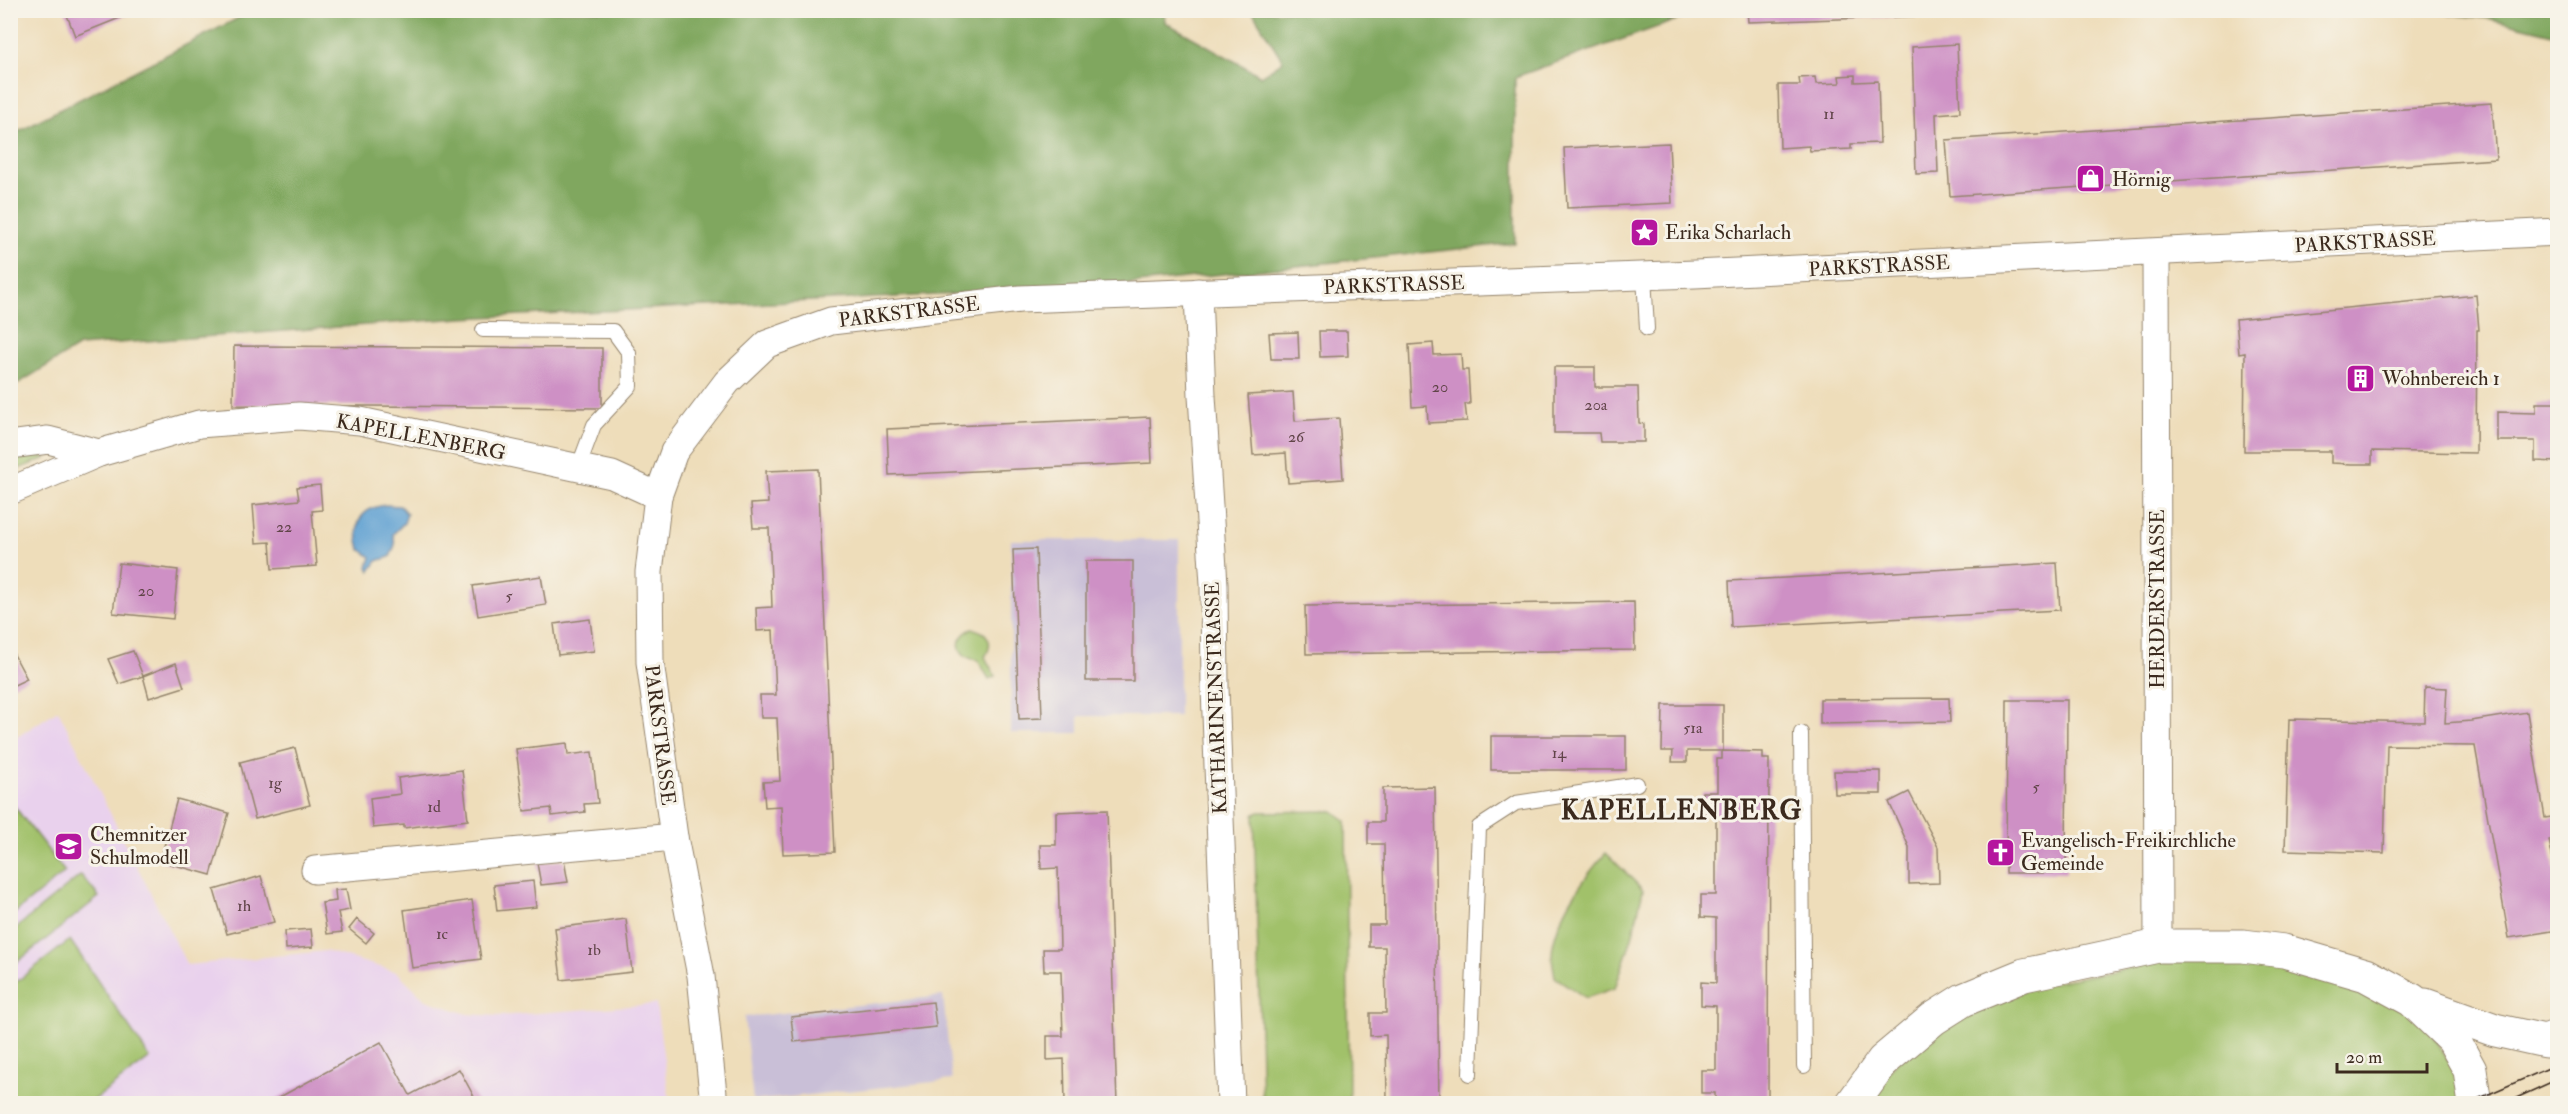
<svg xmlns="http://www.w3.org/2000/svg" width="2568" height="1114" font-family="'IM FELL Double Pica',serif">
	<rect width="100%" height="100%" fill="#f7f3e8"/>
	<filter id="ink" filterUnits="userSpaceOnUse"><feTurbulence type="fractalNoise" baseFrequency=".0167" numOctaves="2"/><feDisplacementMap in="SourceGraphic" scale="12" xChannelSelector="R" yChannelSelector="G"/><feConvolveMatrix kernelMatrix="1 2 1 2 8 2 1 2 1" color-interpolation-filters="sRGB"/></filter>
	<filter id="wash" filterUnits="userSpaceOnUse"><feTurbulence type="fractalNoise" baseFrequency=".008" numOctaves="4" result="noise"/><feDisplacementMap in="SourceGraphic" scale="24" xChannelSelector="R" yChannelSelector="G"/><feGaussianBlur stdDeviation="1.35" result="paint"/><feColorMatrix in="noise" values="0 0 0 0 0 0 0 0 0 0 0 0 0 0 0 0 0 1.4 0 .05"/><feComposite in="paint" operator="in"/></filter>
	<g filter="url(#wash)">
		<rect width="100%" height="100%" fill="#eeddba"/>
		<!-- built -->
		<polygon fill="#e9d1ed" points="58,710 187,965 326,951 397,972 426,1000 467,1014 499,1016 656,1004 670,1103 11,1104 11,741"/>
		<!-- industrial -->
		<g fill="#c9bfd7">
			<polygon points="1011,540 1179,540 1179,716 1079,716 1079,733 1011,733"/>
			<polygon points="943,996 952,1080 753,1101 744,1017"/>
		</g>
		<!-- green -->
		<g fill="#a1c16a" stroke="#6e7644" stroke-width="1.5">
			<polygon points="30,448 46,458 11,472 11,452"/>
			<path d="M972 629C989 631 994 643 985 657L995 676 989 679 978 660C957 658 952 638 972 629Z"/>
			<polygon points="11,802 65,872 11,916 10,916"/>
			<polygon points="1333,811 1346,821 1349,1103 1262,1103 1254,815 1259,812"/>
			<path d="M1606 853 1643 890 1632 938 1615 988 1586 998 1555 977C1554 970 1552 961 1552 954 1554 920 1584 877 1606 853Z"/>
			<polygon points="81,875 99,897 11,967 11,932"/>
			<polygon points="70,940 150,1058 90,1103 11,1103 11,986"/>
			<polygon points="2243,946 2412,1000 2475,1104 1852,1104 1963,1000"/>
		</g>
		<!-- forest -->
		<g fill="#80a75e" stroke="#5e683e" stroke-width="1.5">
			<polygon points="252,11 1164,11 1165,22 1261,76 1283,61 1252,11 1703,11 1515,77 1515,243 1101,287 462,318 79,346 11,388 10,135"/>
			<polygon points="2421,11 2557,11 2557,35 2491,19"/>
		</g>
		<!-- water -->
		<path fill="#5fa0d2" stroke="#4d6578" stroke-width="1.5" d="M385 505 400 506 407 514 404 523 393 534 395 545 390 557 377 561 370 571 368 567 371 557 360 549C353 524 359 509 385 505Z"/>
		<g id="blocks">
			<!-- building -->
			<g fill="#ce90c5">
				<polygon points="65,10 131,10 132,13 75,36"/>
				<polygon points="1747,10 1987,10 1987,14 1748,22"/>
				<polygon points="1957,44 1960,112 1936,114 1938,173 1916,174 1912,47"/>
				<polygon points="1855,75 1855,82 1878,81 1880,143 1851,144 1851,149 1810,151 1809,146 1780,148 1778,85 1800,85 1799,78 1815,77 1816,84 1840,83 1839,76"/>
				<polygon points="2492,103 2496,159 1950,196 1946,140"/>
				<polygon points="1669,143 1672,203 1567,208 1564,148"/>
				<polygon points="2476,295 2479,330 2477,330 2476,453 2372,451 2372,464 2352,464 2331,463 2331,451 2244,451 2245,353 2239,354 2236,319"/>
				<polygon points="1319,331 1347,331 1348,356 1320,357"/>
				<polygon points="1298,332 1299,359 1271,359 1269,333"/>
				<polygon points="1433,343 1434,355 1461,354 1462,370 1468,370 1470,404 1465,404 1467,421 1428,423 1427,406 1412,407 1409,345"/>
				<polygon points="234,346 602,348 602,408 233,405"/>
				<polygon points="1554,367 1595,367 1595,387 1638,387 1639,423 1644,424 1644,442 1600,442 1599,433 1554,433"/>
				<polygon points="1293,392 1295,421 1339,418 1343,479 1288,483 1286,453 1253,455 1248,395"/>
				<polygon points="2536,403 2558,403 2558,462 2535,461 2535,441 2497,441 2497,412 2536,413"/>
				<polygon points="1150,417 1152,463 889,475 887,429"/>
				<polygon points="818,469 835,852 783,854 781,806 765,807 763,782 780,781 777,718 761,718 760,695 776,695 773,630 757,631 756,608 772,607 769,528 753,528 751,504 768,503 766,471"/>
				<polygon points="320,485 322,510 312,511 317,566 272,569 270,542 256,543 253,505 299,500 297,487"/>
				<polygon points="1036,549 1042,718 1019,719 1013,550"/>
				<rect x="1086" y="561" width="47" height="120"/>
				<polygon points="119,563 178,570 173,619 113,613"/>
				<polygon points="2057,563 2060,610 1731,627 1729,581"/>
				<polygon points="541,576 546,605 478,616 473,586"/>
				<polygon points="1634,602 1635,650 1306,654 1305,606"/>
				<polygon points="590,619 594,651 558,655 554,624"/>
				<polygon points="10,647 27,679 10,687"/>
				<polygon points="133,651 143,676 119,684 108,659"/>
				<polygon points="176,663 184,687 149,698 143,676"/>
				<polygon points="2425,687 2447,688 2445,723 2471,721 2527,712 2545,818 2558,816 2558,838 2549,840 2558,885 2558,930 2509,938 2475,746 2387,745 2384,853 2285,850 2289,719 2424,722"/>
				<polygon points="1949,698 1950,722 1820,724 1820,699"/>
				<polygon points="2007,700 2067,700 2066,873 2006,873"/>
				<polygon points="1663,705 1723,705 1723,751 1687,751 1687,762 1672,762 1673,751 1662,751"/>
				<rect x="1491" y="736" width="135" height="34"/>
				<polygon points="567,743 568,755 592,752 598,803 584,804 585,812 552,816 551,808 524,811 516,749"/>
				<polygon points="295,748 310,805 255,819 240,762"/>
				<polygon points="1722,751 1763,752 1763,759 1769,759 1768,1104 1715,1104 1715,1093 1701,1093 1701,1070 1716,1070 1716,1006 1701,1005 1701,982 1716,983 1716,918 1701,917 1701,895 1716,895 1716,814 1702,814 1702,792 1717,792 1717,759 1722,759"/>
				<polygon points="462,770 468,820 404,828 404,825 373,828 370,798 400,794 398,778"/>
				<polygon points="1834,771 1881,771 1881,794 1835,794"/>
				<polygon points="1435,787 1439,1104 1371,1104 1371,1101 1387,1100 1386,1035 1370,1036 1370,1013 1386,1013 1385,947 1369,947 1369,925 1385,925 1384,844 1368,844 1368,822 1383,822 1383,788"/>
				<polygon points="1909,792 1938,847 1939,883 1909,884 1909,847 1889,802"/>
				<polygon points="177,799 229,813 211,875 160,861"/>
				<polygon points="1107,810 1117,1104 1065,1104 1064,1059 1047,1060 1047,1036 1063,1036 1061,971 1044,971 1043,949 1060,949 1058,868 1041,869 1040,845 1056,845 1056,812"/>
				<polygon points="564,860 568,882 541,885 537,863"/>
				<polygon points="261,876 274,922 227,934 214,890"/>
				<polygon points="533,881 536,907 497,911 494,885"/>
				<polygon points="346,889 350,910 338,912 342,932 327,934 322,903 336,901 335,890"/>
				<polygon points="472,900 481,959 412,968 404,910"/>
				<polygon points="357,919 374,933 366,943 349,929"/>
				<polygon points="626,919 632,972 561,980 555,928"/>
				<polygon points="311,929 313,947 286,949 285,931"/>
				<polygon points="933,1002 936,1027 794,1042 791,1017"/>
				<polygon points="381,1042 410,1095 459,1069 478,1104 267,1104"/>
			</g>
		</g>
	</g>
	<g filter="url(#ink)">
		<use href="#blocks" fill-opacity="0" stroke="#94846c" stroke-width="1.5"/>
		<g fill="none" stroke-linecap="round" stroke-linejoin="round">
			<defs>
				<g id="lane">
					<polyline points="1644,276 1647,329"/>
					<polyline points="483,330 613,331 629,353 630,386 594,425 578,468"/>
					<polyline points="1801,733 1804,1066"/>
					<polyline points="1470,1074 1479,827 1516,803 1637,784"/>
				</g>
				<g id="street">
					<polyline points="2156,253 2158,946"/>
					<polyline points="1198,292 1202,396 1214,584 1215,688 1231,1104"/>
					<polyline points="10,445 48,440 99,453"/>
					<polyline points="10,491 99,453 199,424 299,416 360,421 612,475 658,496"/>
					<polyline points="315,870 674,837"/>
					<polyline points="714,1104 701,976 674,837 650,662 649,572 658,496 674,452 727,382 767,344 831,321 1020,299 1695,274 2558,232"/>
				</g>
				<g id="secondary">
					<polyline points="2425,1005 2495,1030 2545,1041 2558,1036"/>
					<polyline points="1852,1104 1883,1061 1933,1019 1963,1000 2024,975 2158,946 2243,946 2284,951 2366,975 2412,1000 2453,1039 2470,1070 2475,1104"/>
				</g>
			</defs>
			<!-- lane casing -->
			<use href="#lane" stroke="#94846c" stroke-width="16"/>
			<!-- street casing -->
			<use href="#street" stroke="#94846c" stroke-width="29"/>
			<!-- secondary casing -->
			<use href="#secondary" stroke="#94846c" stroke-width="35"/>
			<!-- lane -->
			<use href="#lane" stroke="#fff" stroke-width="14"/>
			<!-- street -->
			<use href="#street" stroke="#fff" stroke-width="27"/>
			<!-- secondary -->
			<use href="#secondary" stroke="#fff" stroke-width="33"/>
			<!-- tram -->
			<g stroke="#3b2a1e" stroke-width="1.5">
				<polyline points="2466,1104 2558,1064"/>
				<polyline points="2503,1104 2558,1079"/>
			</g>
		</g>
	</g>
	<!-- icons -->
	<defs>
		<symbol id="shop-square" viewBox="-11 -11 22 22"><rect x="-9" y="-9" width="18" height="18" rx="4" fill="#b5179e" stroke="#f7f3e8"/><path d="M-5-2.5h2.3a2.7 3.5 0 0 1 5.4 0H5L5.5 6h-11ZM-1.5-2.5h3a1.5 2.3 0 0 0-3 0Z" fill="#fff"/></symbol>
		<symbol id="sight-square" viewBox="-11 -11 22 22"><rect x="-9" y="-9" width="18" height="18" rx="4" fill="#b5179e" stroke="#f7f3e8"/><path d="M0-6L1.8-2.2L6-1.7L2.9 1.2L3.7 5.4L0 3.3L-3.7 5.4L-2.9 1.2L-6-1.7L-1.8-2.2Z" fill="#fff"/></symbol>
		<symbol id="building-square" viewBox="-11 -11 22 22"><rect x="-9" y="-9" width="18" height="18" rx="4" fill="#b5179e" stroke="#f7f3e8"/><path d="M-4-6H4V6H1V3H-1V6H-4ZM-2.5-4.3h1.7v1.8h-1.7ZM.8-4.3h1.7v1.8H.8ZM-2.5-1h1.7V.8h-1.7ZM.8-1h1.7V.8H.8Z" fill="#fff"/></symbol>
		<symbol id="school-square" viewBox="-11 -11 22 22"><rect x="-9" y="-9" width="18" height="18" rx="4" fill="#b5179e" stroke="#f7f3e8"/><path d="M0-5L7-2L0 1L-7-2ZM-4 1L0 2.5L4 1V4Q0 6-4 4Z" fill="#fff"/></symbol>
		<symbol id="church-square" viewBox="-11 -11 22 22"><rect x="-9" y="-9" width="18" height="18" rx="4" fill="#b5179e" stroke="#f7f3e8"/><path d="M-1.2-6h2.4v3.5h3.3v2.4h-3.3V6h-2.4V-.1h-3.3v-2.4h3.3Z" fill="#fff"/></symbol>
	</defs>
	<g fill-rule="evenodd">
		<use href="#shop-square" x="2074" y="162" width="33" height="33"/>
		<use href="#sight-square" x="1628" y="216" width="33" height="33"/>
		<use href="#building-square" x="2344" y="362" width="33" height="33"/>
		<use href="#school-square" x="52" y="830" width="33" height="33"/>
		<use href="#church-square" x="1984" y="836" width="33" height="33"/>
	</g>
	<g text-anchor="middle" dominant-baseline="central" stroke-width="6" stroke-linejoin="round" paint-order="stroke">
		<!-- number labels -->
		<g font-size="16" fill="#604448">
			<text x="1829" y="114">11</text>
			<text x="1440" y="387">20</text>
			<text x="1596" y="405">20a</text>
			<text x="1296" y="437">26</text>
			<text x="284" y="527">22</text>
			<text x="146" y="591">20</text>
			<text x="509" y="596">5</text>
			<text x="1693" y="728">51a</text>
			<text x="1559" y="753">14</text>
			<text x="275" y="783">1g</text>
			<text x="2036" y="787">5</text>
			<text x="434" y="807">1d</text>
			<text x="244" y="906">1h</text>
			<text x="442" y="934">1c</text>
			<text x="594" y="950">1b</text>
		</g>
		<!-- poi labels -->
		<g font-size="20" fill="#3b2a1e" stroke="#f7f3e8" text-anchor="start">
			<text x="2112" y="179">Hörnig</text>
			<text x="1665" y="232">Erika Scharlach</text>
			<text x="2382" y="378">Wohnbereich 1</text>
			<text x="90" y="834">Chemnitzer<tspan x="90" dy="23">Schulmodell</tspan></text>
			<text x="2021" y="840">Evangelisch-Freikirchliche<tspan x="2021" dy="23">Gemeinde</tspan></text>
		</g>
		<!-- street labels -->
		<g font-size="20" fill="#3b2a1e" stroke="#f7f3e8">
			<text transform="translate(2365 242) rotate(-3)">PARKSTRASSE</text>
			<text transform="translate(1879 266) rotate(-3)">PARKSTRASSE</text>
			<text transform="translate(1394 285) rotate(-2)">PARKSTRASSE</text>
			<text transform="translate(909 312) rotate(-7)">PARKSTRASSE</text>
			<text transform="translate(421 437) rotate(11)">KAPELLENBERG</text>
			<text transform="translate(2157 599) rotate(-90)">HERDERSTRASSE</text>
			<text transform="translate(1216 698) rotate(-92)">KATHARINENSTRASSE</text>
			<text transform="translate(660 735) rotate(83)">PARKSTRASSE</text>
		</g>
		<!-- district labels -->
		<g font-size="26" font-weight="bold" letter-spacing="1.5" fill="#3b2a1e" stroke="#f7f3e8">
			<text x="1682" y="811">KAPELLENBERG</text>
		</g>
	</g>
	<!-- margin -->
	<rect width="2568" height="1114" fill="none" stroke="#f7f3e8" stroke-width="36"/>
	<!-- scale -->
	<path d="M2337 1063v9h90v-9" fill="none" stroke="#3b2a1e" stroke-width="3"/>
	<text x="2346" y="1063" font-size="18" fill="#3b2a1e" stroke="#f7f3e8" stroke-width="4.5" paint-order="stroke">20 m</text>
</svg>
